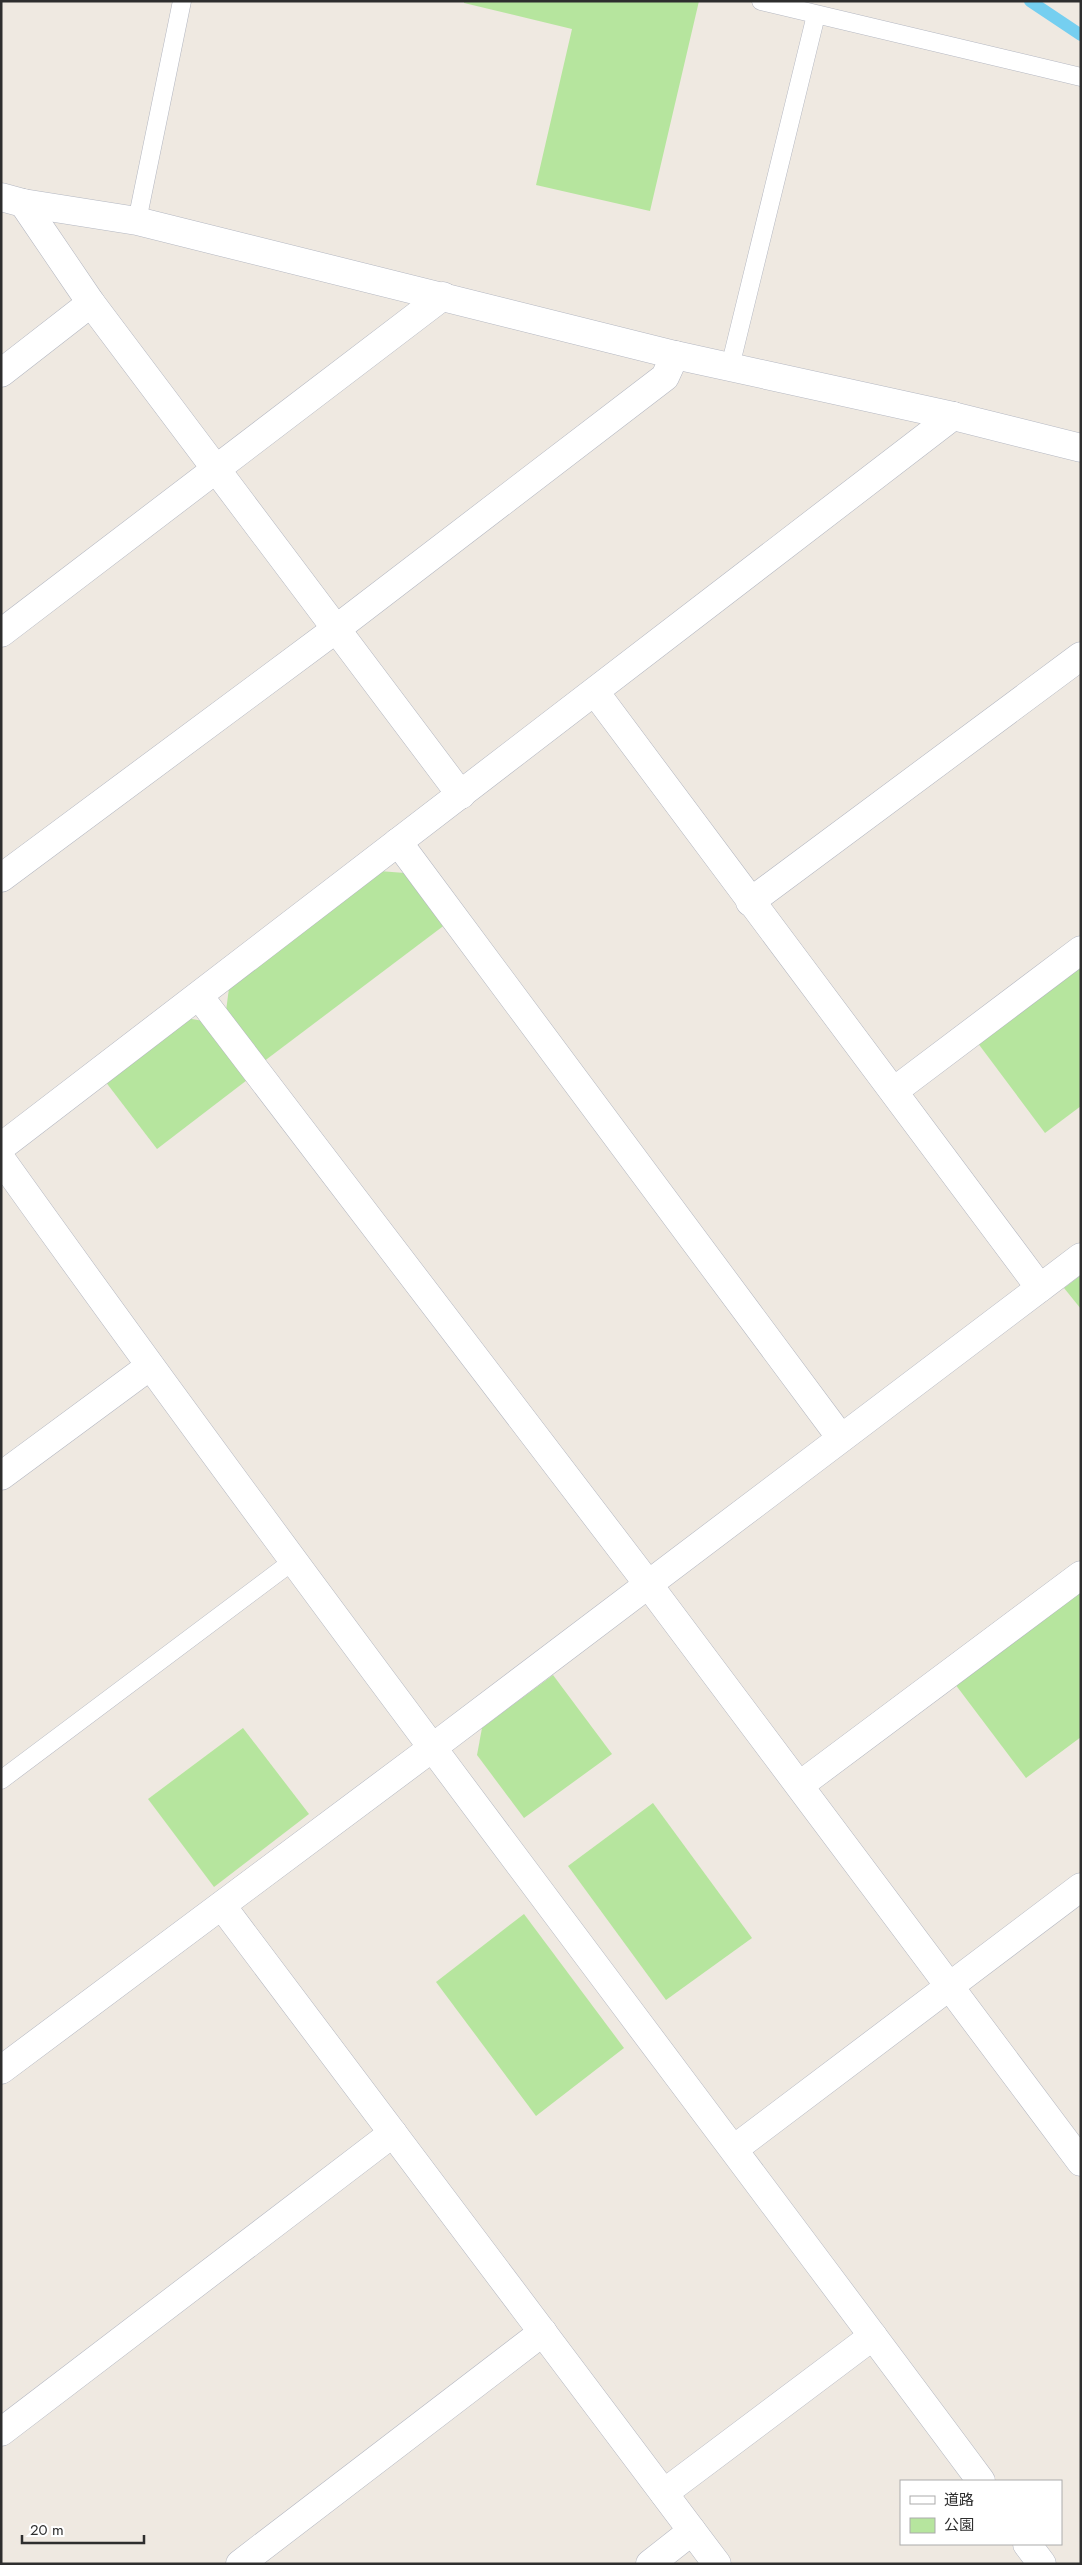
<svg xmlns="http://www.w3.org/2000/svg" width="1082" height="2565" font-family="Jost,'Noto Sans JP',sans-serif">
	<rect width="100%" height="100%" fill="#efe9e1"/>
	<!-- green -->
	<g fill="#b6e59e">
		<polygon points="464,1 699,1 650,211 536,185 572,29 464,3"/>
		<polygon points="379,871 405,873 446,924 263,1062 226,1011 229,988"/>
		<polygon points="1081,964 1081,1106 1045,1133 977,1042"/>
		<polygon points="186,1018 209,1022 251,1077 157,1149 105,1081"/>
		<polygon points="1081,1275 1081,1309 1064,1288"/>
		<polygon points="1081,1590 1081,1737 1026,1778 955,1684"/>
		<polygon points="553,1675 612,1754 524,1818 477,1755 482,1728"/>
		<polygon points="243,1728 309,1814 214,1887 148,1799"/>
		<polygon points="653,1803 752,1938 666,2000 568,1866"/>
		<polygon points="524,1914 624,2048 536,2116 436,1982"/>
	</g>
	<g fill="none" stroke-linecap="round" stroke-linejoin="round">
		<!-- stream -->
		<polyline stroke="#75cff0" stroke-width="12" points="1030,1 1081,35"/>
		<defs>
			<g id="service">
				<polyline points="761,1 1081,77"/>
				<polyline points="137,221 182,1"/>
				<polyline points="730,367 816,15"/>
				<polyline points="1,1780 293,1561"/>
			</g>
			<g id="minor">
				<polyline points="1,197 23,203 137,221 675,355 953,416 1081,448"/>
				<polyline points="23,203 91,303 461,795"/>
				<polyline points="1,373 91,303"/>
				<polyline points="1,633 443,296"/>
				<polyline points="595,692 1040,1288"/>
				<polyline points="398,842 841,1438"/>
				<polyline points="1,878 336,629 665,377 675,355"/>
				<polyline points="750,902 1081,656"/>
				<polyline points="199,996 648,1584 1081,2162"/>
				<polyline points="894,1091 1081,950"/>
				<polyline points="1,1147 953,416"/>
				<polyline points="800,1785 1081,1575"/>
				<polyline points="222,1906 717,2564"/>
				<polyline points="1,2070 432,1748 1081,1257"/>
				<polyline points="734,2149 1081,1887"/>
				<polyline points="1,2432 393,2133"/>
				<polyline points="664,2493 873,2336"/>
				<polyline points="240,2564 543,2332"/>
				<polyline points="650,2564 692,2531"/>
			</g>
			<g id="tertiary">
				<path d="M1 1159C320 1605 654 2041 981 2481"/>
				<polyline points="1,1476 150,1366"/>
				<polyline points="1027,2544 1042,2564"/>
			</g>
		</defs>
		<!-- service casing -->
		<use href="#service" stroke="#b4b7c1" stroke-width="19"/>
		<!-- minor casing -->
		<use href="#minor" stroke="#b4b7c1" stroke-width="29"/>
		<!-- tertiary casing -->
		<use href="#tertiary" stroke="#b4b7c1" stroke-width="29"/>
		<!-- service -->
		<use href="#service" stroke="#fff" stroke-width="18"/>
		<!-- minor -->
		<use href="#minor" stroke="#fff" stroke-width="28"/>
		<!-- tertiary -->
		<use href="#tertiary" stroke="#fff" stroke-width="28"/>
	</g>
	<!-- border -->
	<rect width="1082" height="2565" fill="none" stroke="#2e2e2e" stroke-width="5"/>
	<!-- legend -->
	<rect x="900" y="2480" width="162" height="65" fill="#ffffff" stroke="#ababab"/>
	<rect x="910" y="2496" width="25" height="8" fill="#ffffff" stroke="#ababab"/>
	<text x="944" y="2505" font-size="15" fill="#2e2e2e">道路</text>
	<rect x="910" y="2518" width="25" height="15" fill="#b6e59e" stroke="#ababab"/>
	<text x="944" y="2530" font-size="15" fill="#2e2e2e">公園</text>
	<!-- scale -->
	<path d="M22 2535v8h122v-8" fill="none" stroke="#2e2e2e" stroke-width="2.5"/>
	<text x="30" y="2535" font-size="15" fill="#2e2e2e" stroke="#ffffff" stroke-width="4" paint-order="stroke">20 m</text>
</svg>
